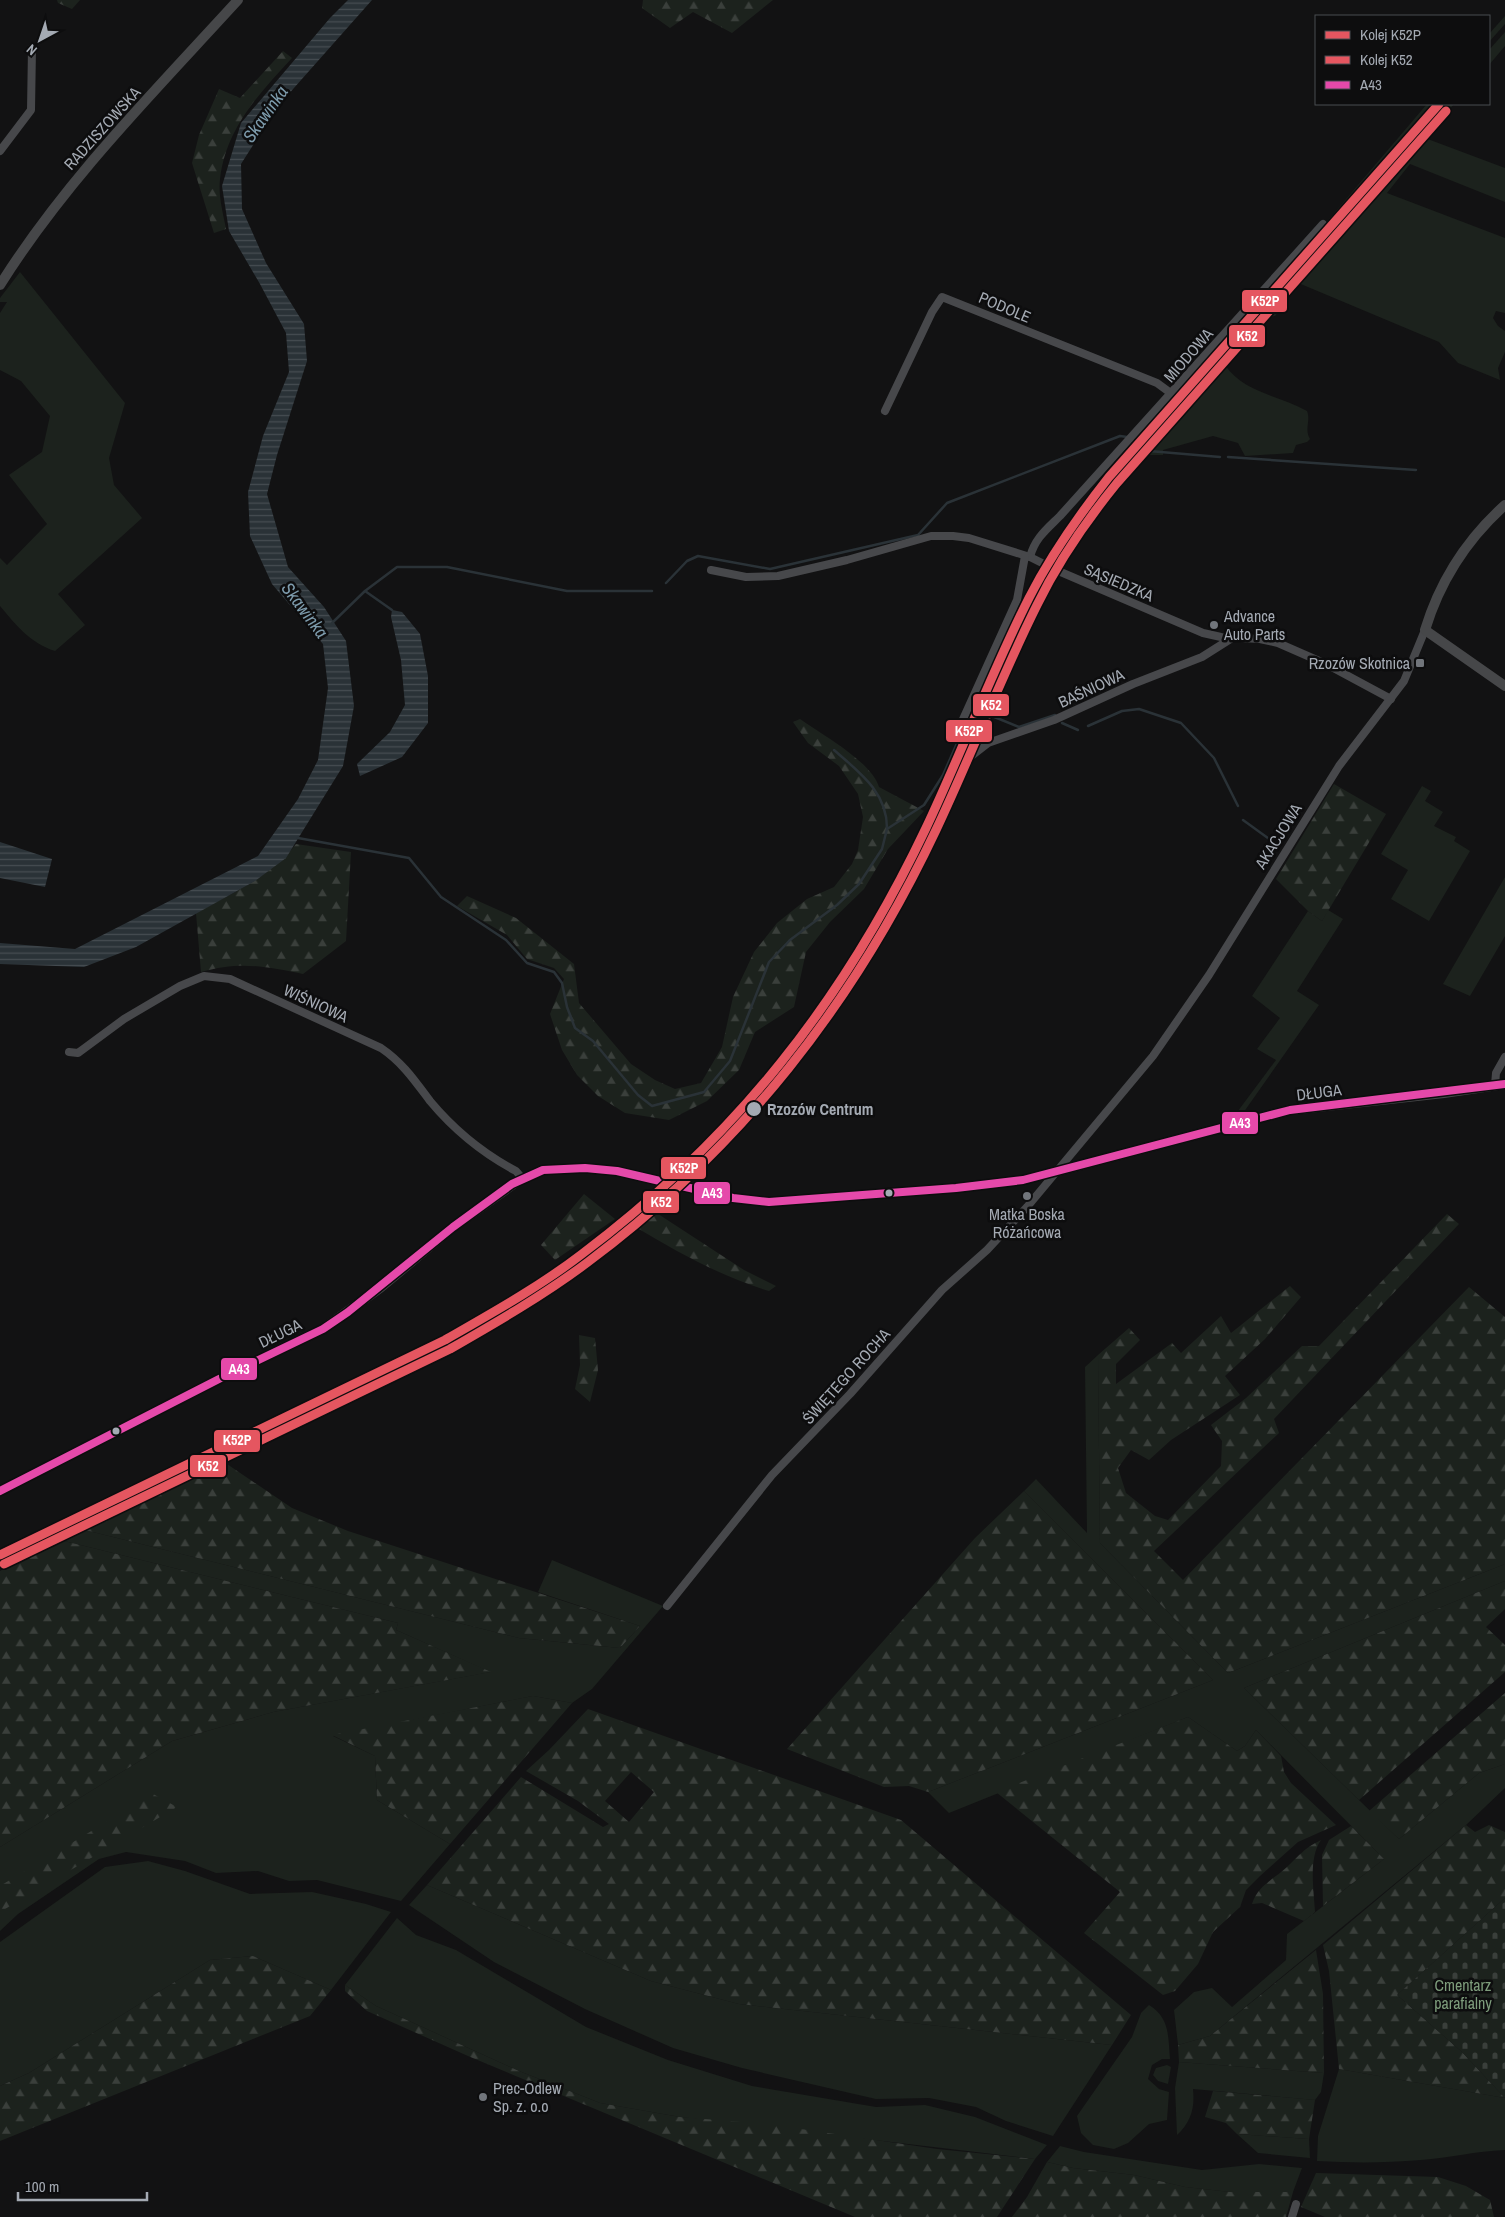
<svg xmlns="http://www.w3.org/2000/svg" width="1505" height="2217" font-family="'Archivo Narrow',sans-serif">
	<defs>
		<pattern id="forest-firs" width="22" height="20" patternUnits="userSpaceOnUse" patternTransform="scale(1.25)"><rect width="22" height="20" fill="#1c221d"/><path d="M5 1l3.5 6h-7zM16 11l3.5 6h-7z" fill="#3a3f3b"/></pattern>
		<pattern id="cemetery-stones" width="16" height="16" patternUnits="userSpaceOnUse" patternTransform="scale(1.25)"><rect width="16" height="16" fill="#1c221d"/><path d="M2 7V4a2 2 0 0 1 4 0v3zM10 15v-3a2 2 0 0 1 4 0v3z" fill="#3a3f3b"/></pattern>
		<pattern id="water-rules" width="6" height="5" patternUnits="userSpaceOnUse" patternTransform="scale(1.25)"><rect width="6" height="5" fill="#2a3237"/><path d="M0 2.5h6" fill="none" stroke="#464d52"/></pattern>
	</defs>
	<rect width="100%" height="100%" fill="#121213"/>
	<!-- grass -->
	<g fill="#1c221d">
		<polygon points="1505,16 1505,24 1489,42 1489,34"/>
		<polygon points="1505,32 1505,46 1489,65 1489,50"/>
		<polygon points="1427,104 1435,104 1137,440 1135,438 1324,225"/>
		<path d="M1442 104H1454L1425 138 1505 168V202L1410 164 1387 193 1505 238V313L1496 311 1493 318 1498 326 1505 331V352L1498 368 1500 380 1458 363 1439 342 1296 282 1281 302V309L1275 316 1263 318 1225 365C1244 393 1279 395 1307 411 1311 421 1304 429 1310 439L1307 442 1296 445 1293 453 1245 456 1238 443 1213 436 1163 450V455H1138L1075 537 1074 541 1077 544 1063 570 1051 563 1080 519 1114 476Z"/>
		<path d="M20 272 125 403 109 458 114 485 142 518 58 594 85 625 55 651C30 643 16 625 0 606V558L7 565 47 524 9 475 42 452 50 416 21 381 0 370V313L7 302H0V298Z"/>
		<polygon points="1422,786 1431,791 1425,801 1443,812 1434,826 1456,837 1454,841 1470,851 1429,921 1391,899 1408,870 1381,854"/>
		<polygon points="1505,877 1505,936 1470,996 1443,984"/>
		<polygon points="1328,910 1343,919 1297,991 1319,1005 1241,1116 1232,1119 1276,1060 1257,1049 1280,1018 1252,996 1308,911 1322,921"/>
		<polygon points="1098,1355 1100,1543 1228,1673 1505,1564 1505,1581 1244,1688 1399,1839 1479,1773 1505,1764 1505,1788 1466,1825 1210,2036 1178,2045 1174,2010 1194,1992 1212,1988 1232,2007 1286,1960 1287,1934 1384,1859 1256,1730 1245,1746 1237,1751 1188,1717 949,1813 928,1792 1213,1680 1024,1491 1036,1479 1087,1533 1085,1367"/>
		<polygon points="81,1529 519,1638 620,1648 640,1626 538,1592 552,1560 663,1606 592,1689 572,1703 533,1696 333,1736 375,1756 377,1800 450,1844 401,1901 317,1880 289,1881 258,1871 216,1873 185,1861 126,1852 99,1859 18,1914 0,1931 0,1847 172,1741 273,1712 490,1672 396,1630 398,1623 60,1540"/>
		<polygon points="148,1861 185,1871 250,1894 312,1892 366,1904 391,1912 331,1990 253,1956 210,1960 29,2073 0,2086 0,1942 105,1867"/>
		<polygon points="427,1885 651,1981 739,2004 1112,2045 1053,2136 1006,2121 976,2107 929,2098 876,2099 742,2068 673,2048 585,2009 494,1962 409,1905"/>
		<polygon points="397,1918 416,1935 456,1950 586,2027 668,2060 752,2086 876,2107 925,2105 975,2117 1047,2145 1035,2159 680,2117 600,2103 519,2071 376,2006 345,1985"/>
		<path d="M1149 2005C1170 2018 1168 2036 1170 2059H1162L1152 2065 1148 2079 1159 2089 1169 2092 1167 2120 1149 2124 1128 2143 1114 2149 1093 2145 1081 2133 1077 2116 1132 2037 1141 2013Z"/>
		<path d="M1179 2062 1324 2073 1321 2092 1315 2100 1193 2089C1195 2108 1191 2122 1177 2135L1175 2088Z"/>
		<polygon points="1167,2065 1171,2067 1168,2084 1158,2081 1153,2075 1156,2068"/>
		<path d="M1339 2069 1505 2098V2150C1476 2151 1449 2158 1421 2160 1386 2163 1352 2163 1317 2161L1318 2136Z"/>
		<polygon points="1237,2134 1309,2139 1310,2158 1258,2153"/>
		<polygon points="1060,2146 1084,2152 1202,2170 1259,2164 1302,2168 1293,2192 1230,2192 1185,2187 1134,2175 1073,2168 1047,2162"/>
	</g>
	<!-- forest -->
	<g fill="url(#forest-firs)" fill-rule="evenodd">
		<polygon points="57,0 80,0 72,9 58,3"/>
		<polygon points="643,0 773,0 732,33 693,12 670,28 642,8"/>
		<path d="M283 51 292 58C259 94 226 128 220 179 218 196 223 213 226 229L214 233 192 163 199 135 219 89 240 98Z"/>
		<path d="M800 719C821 734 872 762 879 787L924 811 888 849 864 889 830 922 806 952 794 1007 755 1032 739 1070 707 1101 669 1120 625 1113 598 1096 577 1075 562 1050 550 1014 564 979 554 968 527 959 507 935 457 906 467 896 516 918 574 964 579 1003 631 1064 655 1080 675 1089 701 1083 722 1047 733 997 754 952 777 923 807 899 834 887 852 864 858 850 863 817 858 794 839 766 808 743 793 722Z"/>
		<polygon points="1334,784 1386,814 1322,921 1308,911 1276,879"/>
		<path d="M296 844 351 852 346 941 303 974C265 966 239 961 201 972L196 913C232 893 271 877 296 844Z"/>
		<polygon points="584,1194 615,1219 555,1260 541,1245"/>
		<path d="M652 1210 744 1270 776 1286 769 1291C718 1275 679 1253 634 1226Z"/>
		<polygon points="1447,1214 1459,1224 1274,1419 1279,1433 1154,1551 1183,1580 1469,1287 1505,1317 1505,1564 1228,1673 1100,1543 1098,1355 1129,1328 1140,1340 1116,1364 1116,1384 1172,1343 1181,1353 1221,1316 1231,1333 1290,1286 1301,1297 1265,1339 1225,1376 1240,1395 1171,1440 1149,1460 1131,1450 1118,1468 1126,1493 1155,1516 1168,1520 1221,1466 1222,1441 1211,1425 1246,1398 1302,1346 1319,1346"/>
		<polygon points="579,1335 595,1338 598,1370 590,1402 575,1389 580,1365"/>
		<polygon points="224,1462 292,1508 348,1531 640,1626 620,1648 519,1638 81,1529"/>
		<polygon points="1024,1491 1213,1680 928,1792 909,1786 884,1787 787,1749 975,1538"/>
		<polygon points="60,1540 398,1623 396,1630 491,1672 273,1712 172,1741 0,1847 0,1571"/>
		<polygon points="1505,1581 1505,1609 1486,1627 1505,1645 1505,1672 1359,1800 1244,1688"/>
		<polygon points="1505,1693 1505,1764 1479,1773 1399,1839 1369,1811"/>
		<polygon points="533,1696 572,1703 450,1844 377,1800 375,1756 332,1735"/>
		<path d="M588 1709 901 1820 1131 2015 1112 2045 739 2004 651 1981 427 1885 521 1777 603 1827 609 1824 578 1801 526 1771 549 1750ZM631 1772 654 1792 629 1822 605 1801Z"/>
		<polygon points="1188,1717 1237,1751 1245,1746 1256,1730 1281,1756 1284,1772 1291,1783 1336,1825 1298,1842 1260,1876 1246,1890 1240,1907 1213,1932 1198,1964 1175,1991 1163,1995 1084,1933 1120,1892 996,1792"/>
		<polygon points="153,1794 177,1807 0,1912 0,1886"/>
		<polygon points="1466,1825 1475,1832 1489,1825 1505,1832 1505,1898 1397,1995 1462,2052 1505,2098 1339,2069 1329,1971 1323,1945"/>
		<polygon points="1351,1826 1384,1859 1323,1906 1322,1855 1329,1840"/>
		<path d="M1321 1840C1308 1858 1314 1891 1315 1912L1304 1921 1262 1903 1252 1904C1258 1885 1273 1880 1287 1867 1300 1855 1303 1849 1321 1840Z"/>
		<polygon points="1316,1950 1323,1994 1324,2073 1179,2062 1178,2045 1210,2036"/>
		<polygon points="253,1956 331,1990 310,2016 0,2141 0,2086 29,2073 210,1960"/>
		<polygon points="345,1985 376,2006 519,2071 600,2103 680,2117 767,2124 937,2149 1035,2159 997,2217 855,2217 468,2056 367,2011 345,1991"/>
		<polygon points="1213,2091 1315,2100 1309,2139 1237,2134 1226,2123 1205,2117"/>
		<polygon points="1047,2162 1073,2168 1134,2175 1185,2187 1230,2192 1293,2192 1286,2217 1012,2217 1027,2197"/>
		<polygon points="1316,2173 1438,2177 1466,2186 1490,2200 1494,2217 1325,2217 1301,2207"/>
	</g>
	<!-- cemetery -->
	<polygon fill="url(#cemetery-stones)" points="1505,1898 1505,2098 1462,2052 1397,1995"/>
	<!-- water -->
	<g fill="url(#water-rules)">
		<polygon points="348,0 372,0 278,106 241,164 242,209 266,263 304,324 307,361 277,455 267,494 288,567 324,607 346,641 354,706 343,766 286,858 255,881 136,947 84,967 0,964 0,943 75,949 258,856 298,799 318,760 328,688 323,644 272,584 250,536 248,492 263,436 289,372 286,333 260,284 229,231 222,186 241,123 330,18"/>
		<polygon points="392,610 402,612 420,634 428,676 428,723 402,757 360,776 357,764 390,732 405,705 401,660 391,617"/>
		<polygon points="0,842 52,859 45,887 0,878"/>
	</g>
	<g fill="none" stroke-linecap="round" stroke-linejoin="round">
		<!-- stream -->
		<g stroke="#2a3237" stroke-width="2.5">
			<polyline points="1133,441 1135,443"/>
			<polyline points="1140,447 1149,451 1220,457"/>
			<polyline points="1228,457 1416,470"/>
			<polyline points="666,583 687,561 698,556 770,569 918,535 947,503 1120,436 1127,437"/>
			<polyline points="365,591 392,610"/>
			<polyline points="332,623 365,591 397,567 447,567 567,591 652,591"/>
			<polyline points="987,714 1019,727 1055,715"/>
			<polyline points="1062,723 1078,730"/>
			<polyline points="1088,726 1122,711 1139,709 1181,723 1214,758 1238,806"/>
			<path d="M834 750C859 772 887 792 887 828"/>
			<polyline points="1243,820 1272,841"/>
			<polyline points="298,838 409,858 441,897 506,940 527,963 554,972 562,983 567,1007 575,1028 593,1041 638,1095 652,1106 704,1092 730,1061 769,962 790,940 837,905 859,884 882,849 887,829 924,805 943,775 972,709"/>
		</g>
		<!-- street -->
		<g stroke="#47484b" stroke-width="8">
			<polyline points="0,151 31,110 32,48"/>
			<polyline points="885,411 932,312 942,297 1157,383 1172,394"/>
			<path d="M1030 557C1035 538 1047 529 1060 516L1323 224"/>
			<polyline points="711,570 746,577 778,576 847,560 931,536 953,536 969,538 1030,557 1056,570 1203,633 1221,637 1260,639 1278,643 1326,664 1391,699"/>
			<polyline points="955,737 1017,600 1025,556"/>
			<polyline points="967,765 970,757 988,743 1054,720 1133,684 1202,657 1232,638"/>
			<path d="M69 1052 78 1053 124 1019 180 986 204 976 230 979 381 1048C403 1063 415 1081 430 1101 455 1131 482 1153 516 1171L522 1178"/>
			<polyline points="1495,1085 1496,1073 1505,1057"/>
			<polyline points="667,1606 772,1475 850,1394 942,1290 987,1250 1027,1207 1153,1056 1209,975 1339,766 1404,681 1425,630"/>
			<polyline points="1292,2217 1296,2204"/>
		</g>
		<!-- secondary -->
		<g stroke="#464749" stroke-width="10">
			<path d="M0 285C66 180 155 91 238 0"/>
			<path d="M1505 505C1467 539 1440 581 1425 630L1505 686"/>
			<polyline points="1054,1172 1290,1110 1444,1093 1505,1084"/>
			<polyline points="0,1491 219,1379 323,1329 380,1288 453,1227 522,1178"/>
		</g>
		<defs>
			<polyline id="bus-1" points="0,1491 219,1379 323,1329 348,1312 453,1227 512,1184 543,1170 585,1168 617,1171 733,1198 769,1202 956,1188 1023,1180 1290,1110 1505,1084"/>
		</defs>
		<!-- bus-1 casing -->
		<use href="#bus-1" stroke="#0d0d0e" stroke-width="11"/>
		<!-- bus-1 -->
		<use href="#bus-1" stroke="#e549aa" stroke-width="8"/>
		<defs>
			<path id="rail-1" d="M0 1555 445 1340C492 1313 539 1287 582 1254 736 1138 844 1001 926 828 962 752 991 673 1029 598 1051 555 1079 515 1109 477L1439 104"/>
			<path id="rail-2" d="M4 1564 450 1349C497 1322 544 1295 588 1262 741 1147 854 1004 936 830 971 756 1000 679 1037 605 1058 562 1086 521 1117 483L1446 111"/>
		</defs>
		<!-- rail-1 casing -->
		<use href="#rail-1" stroke="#0d0d0e" stroke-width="12"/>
		<!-- rail-2 casing -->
		<use href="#rail-2" stroke="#0d0d0e" stroke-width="12"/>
		<!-- rail-1 -->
		<use href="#rail-1" stroke="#e55660" stroke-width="9"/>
		<!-- rail-2 -->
		<use href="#rail-2" stroke="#e55660" stroke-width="9"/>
	</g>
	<!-- markers -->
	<g fill="#71757b" stroke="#0d0d0e" stroke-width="2">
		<circle cx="1214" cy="625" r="5"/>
		<rect x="1415" y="658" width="10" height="10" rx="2.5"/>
		<circle cx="1027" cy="1196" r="5"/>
		<circle cx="483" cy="2097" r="5"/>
	</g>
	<g fill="#a4aab3" stroke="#0d0d0e" stroke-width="2">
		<circle cx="754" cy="1109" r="8"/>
		<circle cx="889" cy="1193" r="4.5"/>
		<circle cx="116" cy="1431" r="4.5"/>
	</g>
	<g text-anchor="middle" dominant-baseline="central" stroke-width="5" stroke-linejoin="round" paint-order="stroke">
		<!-- street labels -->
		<g font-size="16" fill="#a4aab3" stroke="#0d0d0e">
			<text transform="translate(102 128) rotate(-48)">RADZISZOWSKA</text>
			<text transform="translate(1005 307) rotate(23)">PODOLE</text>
			<text transform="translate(1188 355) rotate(-49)">MIODOWA</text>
			<text transform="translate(1119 582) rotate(23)">SĄSIEDZKA</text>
			<text transform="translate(1091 688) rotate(-25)">BAŚNIOWA</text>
			<text transform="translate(1278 836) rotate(-58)">AKACJOWA</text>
			<text transform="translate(316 1003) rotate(25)">WIŚNIOWA</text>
			<text transform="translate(1319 1092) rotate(-7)">DŁUGA</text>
			<text transform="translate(280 1333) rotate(-26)">DŁUGA</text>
			<text transform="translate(846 1376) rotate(-48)">ŚWIĘTEGO ROCHA</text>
		</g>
		<!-- poi labels -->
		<g font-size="16" fill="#a4aab3" stroke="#0d0d0e" text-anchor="start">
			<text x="1224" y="616">Advance<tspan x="1224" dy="18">Auto Parts</tspan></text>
			<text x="1410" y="663" text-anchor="end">Rzozów Skotnica</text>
			<text x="1027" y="1214" text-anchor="middle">Matka Boska<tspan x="1027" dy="18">Różańcowa</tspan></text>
			<text x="493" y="2088">Prec-Odlew<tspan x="493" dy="18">Sp. z. o.o</tspan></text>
		</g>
		<!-- stop labels -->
		<g font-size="16" font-weight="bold" fill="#a4aab3" stroke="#0d0d0e" text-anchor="start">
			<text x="767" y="1109">Rzozów Centrum</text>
		</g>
		<!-- park labels -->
		<g font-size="16" fill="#7e9d7c" stroke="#0d0d0e">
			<text x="1463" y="1985">Cmentarz<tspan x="1463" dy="18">parafialny</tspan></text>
		</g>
		<!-- water labels -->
		<g font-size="18" font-style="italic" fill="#7d9bac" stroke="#0d0d0e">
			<text transform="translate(265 114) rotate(-55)">Skawinka</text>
			<text transform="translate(305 610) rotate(53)">Skawinka</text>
		</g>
	</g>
	<g stroke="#0d0d0e" stroke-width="2">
		<rect x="1241" y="289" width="47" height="24" rx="5" fill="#e55660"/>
		<rect x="1228" y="324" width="38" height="24" rx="5" fill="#e55660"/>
		<rect x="972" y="693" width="38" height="24" rx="5" fill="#e55660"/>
		<rect x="945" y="719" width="48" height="24" rx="5" fill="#e55660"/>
		<rect x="1221" y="1111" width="38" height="24" rx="5" fill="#e549aa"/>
		<rect x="660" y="1156" width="47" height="24" rx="5" fill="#e55660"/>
		<rect x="693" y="1181" width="38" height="24" rx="5" fill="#e549aa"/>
		<rect x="642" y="1190" width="38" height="24" rx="5" fill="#e55660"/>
		<rect x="220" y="1357" width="38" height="24" rx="5" fill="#e549aa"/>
		<rect x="213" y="1429" width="48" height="24" rx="5" fill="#e55660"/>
		<rect x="189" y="1454" width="38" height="24" rx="5" fill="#e55660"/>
	</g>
	<g font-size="14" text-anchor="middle" font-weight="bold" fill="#fff">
		<text x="1265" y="306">K52P</text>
		<text x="1247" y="341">K52</text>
		<text x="991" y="710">K52</text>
		<text x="969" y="736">K52P</text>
		<text x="1240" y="1128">A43</text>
		<text x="684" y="1173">K52P</text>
		<text x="712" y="1198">A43</text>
		<text x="661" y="1207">K52</text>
		<text x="239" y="1374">A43</text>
		<text x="237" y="1445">K52P</text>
		<text x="208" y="1471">K52</text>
	</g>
	<!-- legend -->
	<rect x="1315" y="15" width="175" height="90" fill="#0d0d0e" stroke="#494c50"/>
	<rect x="1325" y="31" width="25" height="8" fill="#e55660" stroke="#494c50"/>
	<text x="1360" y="40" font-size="15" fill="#a4aab3">Kolej K52P</text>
	<rect x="1325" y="56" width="25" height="8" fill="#e55660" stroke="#494c50"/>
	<text x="1360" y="65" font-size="15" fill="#a4aab3">Kolej K52</text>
	<rect x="1325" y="81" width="25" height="8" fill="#e549aa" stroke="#494c50"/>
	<text x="1360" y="90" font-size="15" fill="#a4aab3">A43</text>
	<!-- north arrow -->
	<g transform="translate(40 40) rotate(220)" stroke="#0d0d0e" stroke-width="4" paint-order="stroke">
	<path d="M0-4L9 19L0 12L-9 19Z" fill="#a4aab3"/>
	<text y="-8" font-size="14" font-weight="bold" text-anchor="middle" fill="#a4aab3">N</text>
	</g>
	<!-- scale -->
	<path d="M18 2192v8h129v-8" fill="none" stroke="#a4aab3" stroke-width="2.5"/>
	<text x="25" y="2192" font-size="15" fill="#a4aab3" stroke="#0d0d0e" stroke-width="4" paint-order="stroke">100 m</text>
</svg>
